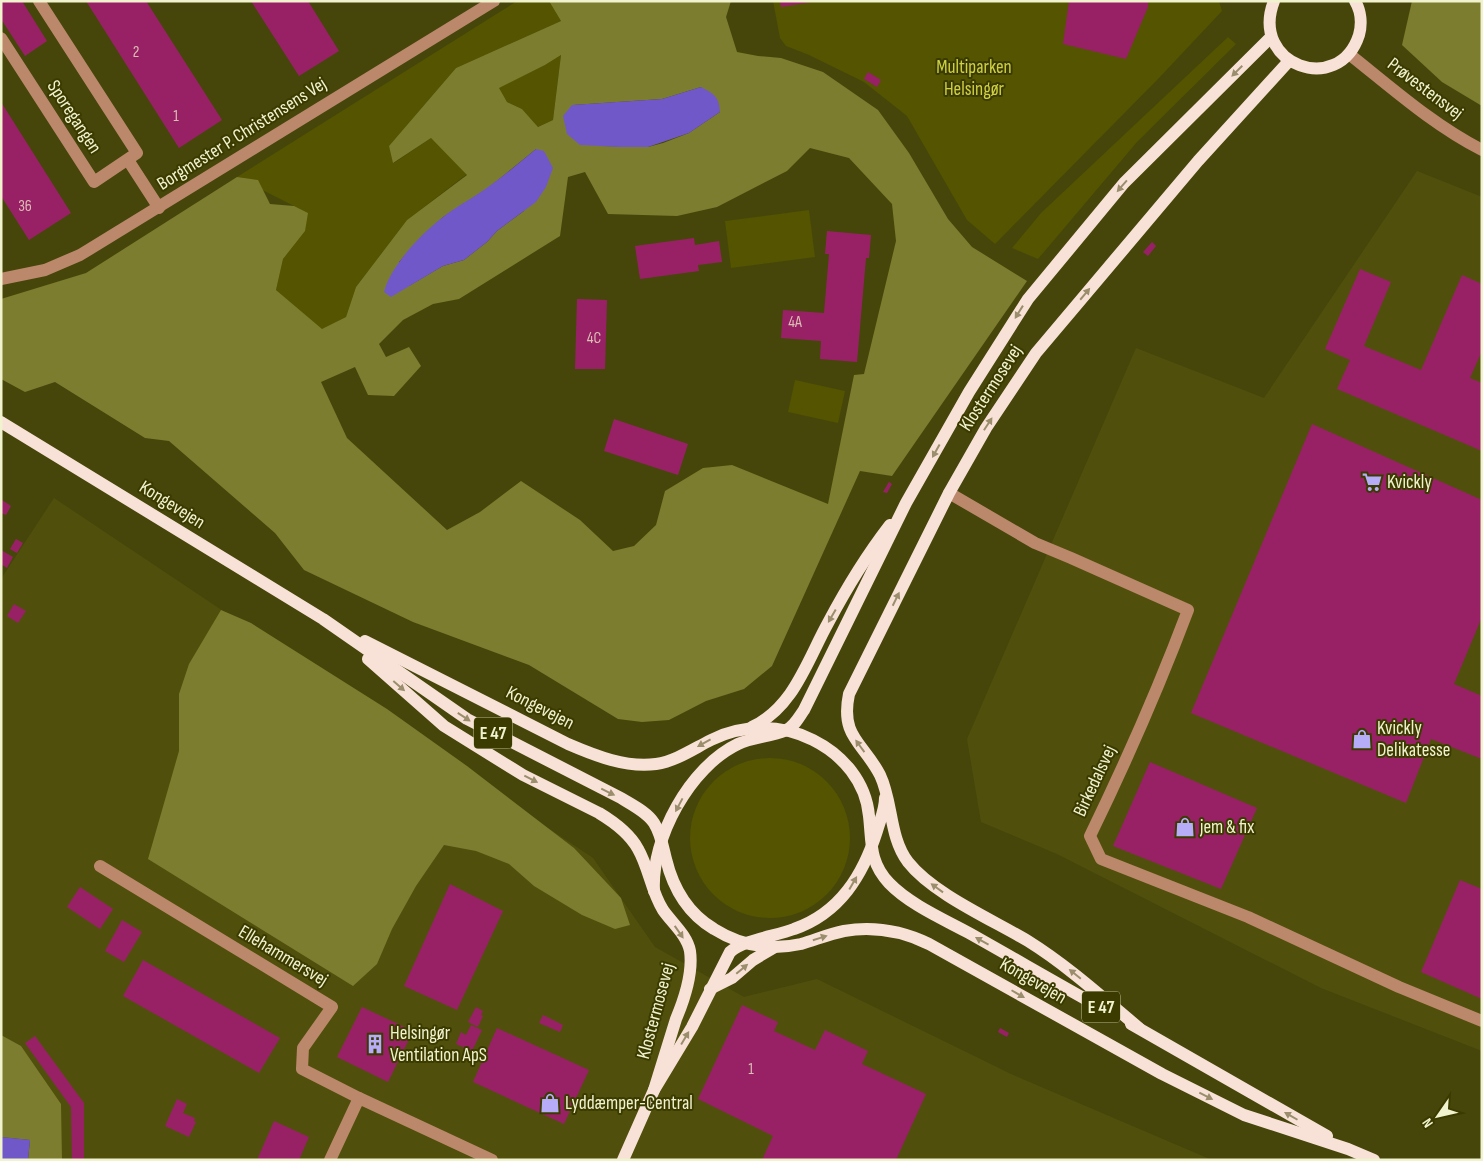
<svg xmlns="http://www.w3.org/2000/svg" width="1483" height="1161" font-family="'Sofia Sans Condensed',sans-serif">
	<rect width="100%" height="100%" fill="#46460b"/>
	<!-- built -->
	<g fill="#50500c">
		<polygon points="1417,171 1482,197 1482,1051 1321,988 1057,854 981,822 967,739 1136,348 1264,398"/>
		<polygon points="54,498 593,858 655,947 744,997 817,979 1011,1074 1212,1160 1,1160 1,579"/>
	</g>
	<!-- green -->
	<g fill="#545401">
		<polygon points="517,1 549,1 561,21 456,68 389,146 394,163 431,138 467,174 407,220 356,287 346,317 322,330 276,290 283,259 304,231 294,206 237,177"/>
		<polygon points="773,1 1219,1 1222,11 1159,78 995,244 967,220 907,116 864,82 809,55 786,46 780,38"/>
		<polygon points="1228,37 1236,44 1137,142 1038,259 1012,248 1041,213"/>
		<polygon points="561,55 553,120 538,127 522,109 507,102 498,88 545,65"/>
		<polygon points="809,210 815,257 731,268 725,221"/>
		<polygon points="795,380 845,391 838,423 788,412"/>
		<circle cx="770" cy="838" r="80"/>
	</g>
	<!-- forest -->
	<g fill="#7c7d2f" fill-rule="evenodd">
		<path d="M549 1H731L726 17 737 52 758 56 781 58 823 72 878 110 909 153 948 219 972 247 1027 281 892 476 860 471 772 666 744 689 706 701 669 720 642 722 618 719 529 665 413 622 304 570 275 533 169 441 145 438 55 382 25 392 1 379V299L86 273 237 177 258 180 270 204 294 206 308 213 305 231 283 259 276 290 322 329 346 317 356 287 407 220 467 175 431 138 393 163 389 146 456 68 561 21ZM561 55 553 120 538 127 522 109 507 102 499 88 545 65ZM701 87 720 112 689 133 663 143 648 147 603 146 573 105 662 99ZM810 148 849 158 892 204 896 241 864 374 854 375 828 504 732 465 703 468 665 491 656 525 634 546 613 551 580 520 521 481 480 512 447 530 347 438 321 382 355 367 368 395 394 396 421 366 409 347 386 357 379 344 403 320 433 304 459 299 560 236 568 177 585 172 608 214 677 216 717 207 787 171ZM536 149 524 211 497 231 487 242 464 260 443 266 409 286 399 262 422 236 443 217 488 188Z"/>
		<polygon points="1412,1 1482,1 1482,106 1442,82 1402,45"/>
		<polygon points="221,610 251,623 387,709 467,766 574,848 621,898 630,925 615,929 582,915 534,886 509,864 476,851 444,845 416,886 392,929 377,964 353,986 148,859 179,751 179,694 189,664"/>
		<polygon points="1,1035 21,1046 61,1104 62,1160 28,1160 30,1140 1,1137"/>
	</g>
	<!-- water -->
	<g fill="#7158c8">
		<path d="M701 87C714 94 719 96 720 112L689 133 648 147H619L580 145 567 134 563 116 572 105 662 99Z"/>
		<path d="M536 149 544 151 553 168 546 187 536 202 497 231 487 242 464 260 443 266 391 297 384 292C391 265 421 234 443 217 457 206 473 198 488 187 505 175 520 162 536 149Z"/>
		<polygon points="1,1137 30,1140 28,1160 1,1160"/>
	</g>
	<!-- building -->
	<g fill="#982166">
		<polygon points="1,1 22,1 47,41 25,56 1,19"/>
		<polygon points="86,1 146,1 222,120 179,148"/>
		<polygon points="251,1 308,1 339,51 299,76"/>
		<polygon points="780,1 812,1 812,2 781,7"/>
		<polygon points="1069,1 1148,1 1148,7 1126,59 1063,44"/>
		<polygon points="868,72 881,80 877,87 864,79"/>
		<polygon points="1,102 71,213 29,240 1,196"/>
		<polygon points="827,231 871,235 869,258 866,258 857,362 820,359 821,341 781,338 783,310 824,313 829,254 825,254"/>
		<polygon points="694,238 695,245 719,241 722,262 698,265 699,271 640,279 635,246"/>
		<polygon points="1152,242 1156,246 1148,256 1143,252"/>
		<polygon points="1360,269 1391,282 1364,346 1421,370 1462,275 1482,284 1482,351 1470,378 1482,383 1482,451 1337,389 1350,360 1325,349"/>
		<polygon points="577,299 607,300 605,369 575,369"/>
		<polygon points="614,419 688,444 678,475 604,451"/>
		<polygon points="1312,424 1482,500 1482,617 1454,684 1482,696 1482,759 1431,739 1406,803 1191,713"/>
		<polygon points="889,482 892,484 887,493 883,492"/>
		<polygon points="2,500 11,506 6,515 1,513"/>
		<polygon points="16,539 23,543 17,553 10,549"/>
		<polygon points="1,550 13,557 7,568 1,564"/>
		<polygon points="14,604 26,611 18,623 7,616"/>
		<polygon points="1150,762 1257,808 1221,889 1113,846"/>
		<polygon points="1460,880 1482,889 1482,999 1421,972"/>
		<polygon points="450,884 503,911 457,1010 404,986"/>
		<polygon points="80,887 113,909 100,929 67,907"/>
		<polygon points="122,920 142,932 124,962 105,951"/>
		<polygon points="143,960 280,1038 259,1073 123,996"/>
		<polygon points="742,1005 778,1022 774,1031 815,1050 825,1030 868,1051 862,1064 926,1094 896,1160 762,1160 773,1136 698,1099"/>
		<polygon points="362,1007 413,1031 388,1082 337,1057"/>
		<polygon points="476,1007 483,1011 481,1015 483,1016 478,1027 468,1022"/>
		<polygon points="543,1015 563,1025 560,1032 539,1023"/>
		<polygon points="471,1025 482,1030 472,1051 456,1044 461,1032 466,1035"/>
		<polygon points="497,1028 589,1070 564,1124 473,1082"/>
		<polygon points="1000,1028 1009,1033 1007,1037 998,1032"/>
		<polygon points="35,1036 84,1103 84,1160 72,1160 71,1107 25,1043"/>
		<polygon points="177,1099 187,1104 183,1113 195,1118 194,1121 196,1122 189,1137 165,1126"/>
		<polygon points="274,1121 309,1137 299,1160 257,1160"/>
	</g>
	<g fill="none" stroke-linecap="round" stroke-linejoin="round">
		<!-- minor -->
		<g stroke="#bc886c" stroke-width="12">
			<polyline points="1,38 94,182 137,153 39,1"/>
			<path d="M1349 54C1392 88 1433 125 1482 150"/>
			<polyline points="128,160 159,208"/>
			<polyline points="1,279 45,270 80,255 494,1"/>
			<path d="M949 493 1035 543 1071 558 1188 610C1159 687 1126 762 1090 836L1101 859 1248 917 1399 987 1482 1021"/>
			<polyline points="100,866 332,1007 303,1048 302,1069 359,1098"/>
			<polyline points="330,1160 359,1098 492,1160"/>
		</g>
		<!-- major -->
		<g stroke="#f8e2d7" stroke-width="12">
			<path d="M1274 1C1249 65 1339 97 1359 35 1362 24 1361 11 1355 1"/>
			<path d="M1 422 323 619 467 719 621 798C632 805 647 812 654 823 661 834 663 847 666 859 673 888 687 913 714 929 741 946 769 951 801 944 815 940 829 934 844 931 874 926 902 931 929 944L1162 1074 1244 1115 1348 1149 1374 1160"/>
			<path d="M365 641 568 744C596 756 626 768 656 764 676 761 693 749 711 740 742 724 782 724 813 740 843 755 866 782 869 816 872 842 869 862 889 883 909 904 943 919 969 933 1017 960 1065 988 1114 1015"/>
			<path d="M368 659 444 726 523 775 599 813C614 822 630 834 638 849 649 868 651 891 663 910 672 923 687 935 690 951 693 972 684 1000 676 1019L654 1090"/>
			<path d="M752 727C794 707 807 661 828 623 846 589 866 556 890 525"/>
			<path d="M654 891C651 838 690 767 738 744 753 737 771 737 786 730 794 727 799 717 804 710L906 503 969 392 1028 299 1124 183 1271 37"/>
			<polyline points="710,989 732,978 753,960 773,948"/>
			<polyline points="1131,1024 1327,1136"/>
			<path d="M1139 1028C1103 998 1068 966 1028 941 993 920 933 894 908 862 889 837 893 802 880 775 863 742 840 737 849 694L949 493 986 428 1036 353 1198 161 1289 61"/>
			<path d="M623 1160 654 1090 692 1027 730 952C743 940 776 936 794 929 840 913 863 875 877 831 880 820 885 810 885 798"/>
		</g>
	</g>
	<!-- one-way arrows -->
	<defs><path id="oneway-solid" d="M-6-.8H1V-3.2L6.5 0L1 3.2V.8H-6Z" transform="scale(1.25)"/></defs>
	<g fill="#9a8e6c">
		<use href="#oneway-solid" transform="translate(1237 71) rotate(135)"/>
		<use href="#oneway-solid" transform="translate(1122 186) rotate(131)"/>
		<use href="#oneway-solid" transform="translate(1085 294) rotate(-50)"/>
		<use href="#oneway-solid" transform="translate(1019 312) rotate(122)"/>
		<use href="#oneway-solid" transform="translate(988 424) rotate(-57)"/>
		<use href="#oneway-solid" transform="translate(936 451) rotate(119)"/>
		<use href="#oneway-solid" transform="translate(896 599) rotate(-64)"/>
		<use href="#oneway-solid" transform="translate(832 616) rotate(120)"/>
		<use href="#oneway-solid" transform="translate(399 686) rotate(41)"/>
		<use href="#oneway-solid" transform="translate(464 717) rotate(33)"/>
		<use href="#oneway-solid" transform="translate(704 743) rotate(151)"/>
		<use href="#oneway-solid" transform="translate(860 746) rotate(-126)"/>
		<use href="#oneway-solid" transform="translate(531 779) rotate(27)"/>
		<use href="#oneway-solid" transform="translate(608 792) rotate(26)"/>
		<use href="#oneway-solid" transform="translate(679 805) rotate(118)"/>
		<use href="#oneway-solid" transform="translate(853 883) rotate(-60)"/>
		<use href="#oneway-solid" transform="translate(937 888) rotate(-144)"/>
		<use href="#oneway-solid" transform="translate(679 932) rotate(55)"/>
		<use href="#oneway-solid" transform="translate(820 938) rotate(-17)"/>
		<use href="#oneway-solid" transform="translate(982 941) rotate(-151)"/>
		<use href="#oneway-solid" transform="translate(742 969) rotate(-40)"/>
		<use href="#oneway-solid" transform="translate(1075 974) rotate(-141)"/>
		<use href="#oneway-solid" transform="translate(1018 994) rotate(30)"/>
		<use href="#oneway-solid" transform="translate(685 1038) rotate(-59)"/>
		<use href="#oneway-solid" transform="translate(1206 1096) rotate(27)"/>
		<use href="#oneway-solid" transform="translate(1291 1116) rotate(-150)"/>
	</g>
	<!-- icons -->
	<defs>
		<symbol id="supermarket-bare" viewBox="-9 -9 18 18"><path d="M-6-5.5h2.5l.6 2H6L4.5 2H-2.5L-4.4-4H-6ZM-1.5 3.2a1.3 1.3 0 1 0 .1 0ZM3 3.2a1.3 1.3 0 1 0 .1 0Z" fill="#b6acf8" stroke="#3b3b00" stroke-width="2.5" paint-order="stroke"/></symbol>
		<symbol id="shop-bare" viewBox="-9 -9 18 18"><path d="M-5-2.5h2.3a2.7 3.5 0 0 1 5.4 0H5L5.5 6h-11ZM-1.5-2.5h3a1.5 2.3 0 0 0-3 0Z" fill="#b6acf8" stroke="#3b3b00" stroke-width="2.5" paint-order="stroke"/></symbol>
		<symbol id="building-bare" viewBox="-9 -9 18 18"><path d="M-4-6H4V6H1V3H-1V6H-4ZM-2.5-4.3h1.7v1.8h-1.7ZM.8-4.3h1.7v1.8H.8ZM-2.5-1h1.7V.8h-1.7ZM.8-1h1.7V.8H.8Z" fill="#b6acf8" stroke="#3b3b00" stroke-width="2.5" paint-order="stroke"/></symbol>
	</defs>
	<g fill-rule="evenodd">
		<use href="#supermarket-bare" x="1358" y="468" width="28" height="28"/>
		<use href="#shop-bare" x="1348" y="725" width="28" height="28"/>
		<use href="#shop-bare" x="1171" y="813" width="28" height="28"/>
		<use href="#building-bare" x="361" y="1030" width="28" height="28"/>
		<use href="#shop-bare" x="536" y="1089" width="28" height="28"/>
	</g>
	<g text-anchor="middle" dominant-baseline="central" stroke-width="4" stroke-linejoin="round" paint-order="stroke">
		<!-- number labels -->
		<g font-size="16" fill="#dabeb4">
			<text x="136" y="52">2</text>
			<text x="176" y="116">1</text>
			<text x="25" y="206">36</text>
			<text x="795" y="322">4A</text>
			<text x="594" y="338">4C</text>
			<text x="751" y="1069">1</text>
		</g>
		<!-- shield labels -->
		<g fill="#3b3b00" stroke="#babc90" stroke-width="1">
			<rect x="474" y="717.5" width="38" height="31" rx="4"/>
			<rect x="1082" y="991.5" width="38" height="31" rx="4"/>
		</g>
		<g font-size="18" font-weight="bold" fill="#f0f3ce">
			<text x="493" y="733">E 47</text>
			<text x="1101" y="1007">E 47</text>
		</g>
		<!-- park labels -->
		<g font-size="19" fill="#cfd045" stroke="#3b3b00">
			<text x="974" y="67">Multiparken<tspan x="974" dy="22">Helsingør</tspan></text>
		</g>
		<!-- street labels -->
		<g font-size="19" fill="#f0f3ce" stroke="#3b3b00">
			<text transform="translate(1425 89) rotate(37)">Prøvestensvej</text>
			<text transform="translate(74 117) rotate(57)">Sporegangen</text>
			<text transform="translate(242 134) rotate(-32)">Borgmester P. Christensens Vej</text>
			<text transform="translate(991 388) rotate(-57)">Klostermosevej</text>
			<text transform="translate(172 505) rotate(32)">Kongevejen</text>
			<text transform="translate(540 708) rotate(27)">Kongevejen</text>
			<text transform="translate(1095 781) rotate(-65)">Birkedalsvej</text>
			<text transform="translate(283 956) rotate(31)">Ellehammersvej</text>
			<text transform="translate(1033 981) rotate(30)">Kongevejen</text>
			<text transform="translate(656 1011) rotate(-75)">Klostermosevej</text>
		</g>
		<!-- poi labels -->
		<g font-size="19" fill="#f0f3ce" stroke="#3b3b00" text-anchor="start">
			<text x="1387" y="482">Kvickly</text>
			<text x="1377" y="728">Kvickly<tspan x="1377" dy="22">Delikatesse</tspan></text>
			<text x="1200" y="827">jem &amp; fix</text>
			<text x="390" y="1033">Helsingør<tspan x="390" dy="22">Ventilation ApS</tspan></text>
			<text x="565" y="1103">Lyddæmper-Central</text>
		</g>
	</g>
	<!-- border -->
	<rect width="1483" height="1161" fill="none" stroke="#f0f3ce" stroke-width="5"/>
	<!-- north arrow -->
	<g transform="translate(1438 1116) rotate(236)" stroke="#3b3b00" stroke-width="4" paint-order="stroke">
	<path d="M0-4L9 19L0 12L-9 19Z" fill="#f0f3ce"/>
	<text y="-8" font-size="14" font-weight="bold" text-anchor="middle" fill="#f0f3ce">N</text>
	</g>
</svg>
